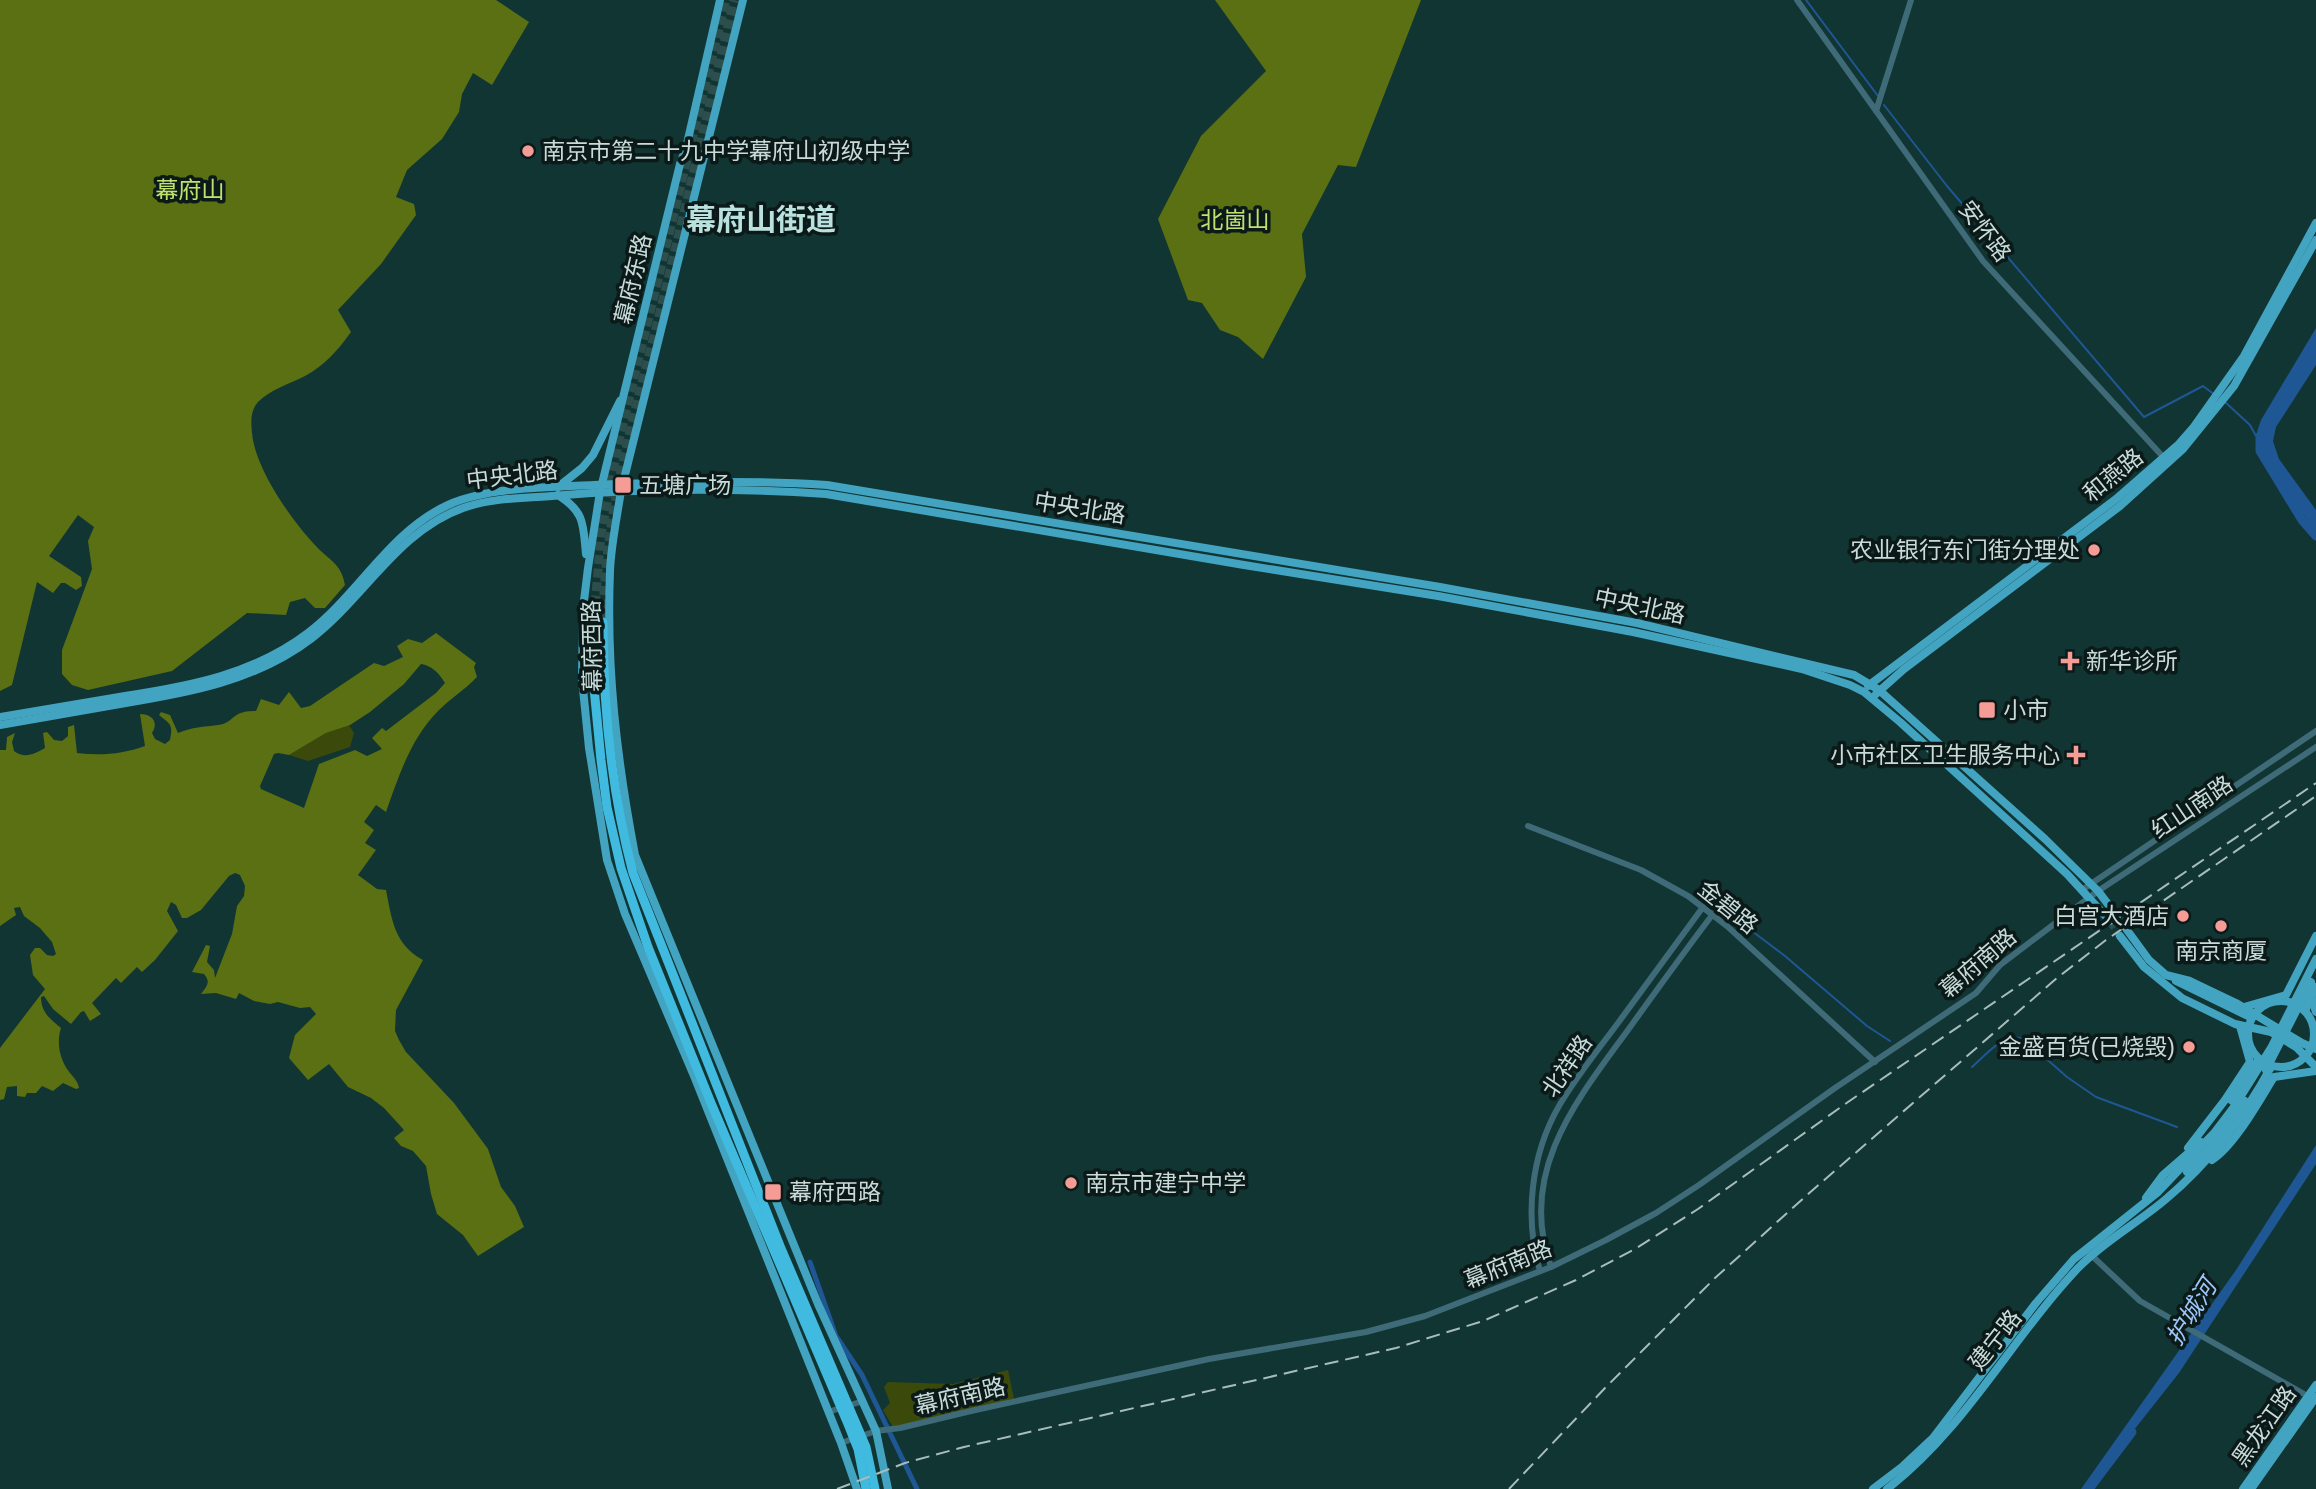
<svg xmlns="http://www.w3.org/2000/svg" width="2316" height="1489" font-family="Helvetica,'Noto Sans SC',sans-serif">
	<rect width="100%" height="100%" fill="#113533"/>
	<!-- green -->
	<g fill="#3b4a0a">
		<polygon points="349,725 354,733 350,747 308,761 289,755 326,733"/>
		<polygon points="1008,1370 1014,1399 893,1427 883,1410 890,1403 884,1387 888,1382 953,1384"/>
	</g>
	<!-- forest -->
	<g fill="#5a7012" fill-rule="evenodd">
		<path d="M0 0H496L529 22 492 85 473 73 462 94 459 112 442 139 407 170 396 197 414 204 416 215 381 264 338 310 351 332C339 349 324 366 305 376 289 384 270 390 258 402 250 411 251 422 252 433 255 468 290 518 314 544 328 560 341 562 345 585L325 608H315L305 598 290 602 286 615 247 613 172 671 88 690 72 685 62 674V650L92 569 88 541 94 527 78 515 49 556 81 577 82 586 76 590 65 583H61L53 593 37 582 12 685 0 691Z"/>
		<polygon points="1215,0 1421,0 1356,167 1338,165 1302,234 1306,277 1263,359 1238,337 1220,330 1202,303 1188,300 1158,219 1201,136 1266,71"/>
		<path d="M436 633 476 663 474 667 477 677C466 689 451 698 439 710 411 738 399 775 386 812L376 805 364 822 374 830 365 843 376 850 358 875 377 889 386 890C392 920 394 944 423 960L396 1010 395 1031 399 1040 406 1052 454 1103 488 1149 501 1187 515 1206 524 1227 478 1256 463 1235 437 1214 431 1194 426 1166 413 1151 401 1146 394 1138 404 1130 384 1108 371 1098 348 1087 329 1064 308 1080 289 1058 295 1035 316 1014 310 1007 300 1008 278 1002 270 1004 254 1001 239 993 236 999 216 993 201 994C207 986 211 982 204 974L192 972 206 945 210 946 207 962 214 970 215 978 232 934 237 906 244 896 245 886 240 875 235 873 229 876 201 910 187 918H182L176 905 171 902 167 911 178 931 155 960 142 972 137 967 121 983 116 978 92 1003 101 1014 90 1021 84 1011 81 1012 71 1024 53 1009 44 996 41 997C41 1012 50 1019 61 1028 56 1044 60 1060 70 1073 75 1079 78 1082 79 1088L76 1089 63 1083 53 1091 42 1086 36 1093H27L25 1097 17 1096V1086L7 1087 4 1099 0 1100V1048L45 989 33 975 30 955 35 948H40L47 955 53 956 56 954 52 942 40 928 24 916 20 907 14 908 16 915 0 926V750H6L7 737 15 733 12 742 14 751C25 759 34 754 45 748L43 733 47 732 54 740 62 741 68 736V727L74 725 77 753C101 756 123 754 145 746L140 714C152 714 159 722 152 733L155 739 165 744 170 740C173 724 171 725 159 715L161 712 170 715 178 733C193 727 203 727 218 725 235 723 231 710 256 711L261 699 279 705 289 692 301 708 310 706 374 663 384 666 403 657 397 646 408 639 422 643ZM421 664C431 665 440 674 445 683L436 693 386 731 382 728 372 738 382 749 367 756 355 750 319 764 304 808 261 789 260 786 274 754 278 753 289 755 326 733 350 725 370 712 404 684Z"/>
	</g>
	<!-- water -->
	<g fill="#1f5694">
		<path d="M2316 328V365L2276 427 2273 441 2279 459 2316 510V531C2300 509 2264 467 2257 442 2255 434 2259 427 2261 420Z"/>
		<polygon points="2316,1145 2316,1164 2179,1373 2115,1454 2090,1489 2081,1489 2236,1270"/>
	</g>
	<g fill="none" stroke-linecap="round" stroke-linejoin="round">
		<!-- stream -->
		<g stroke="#1f5694" stroke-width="2">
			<polyline points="1806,0 1878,96"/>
			<polyline points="1884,105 1947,186 2144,417 2203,386 2215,395"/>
			<polyline points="2225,402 2250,425 2256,436"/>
			<polyline points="1732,916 1785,956 1867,1026 1890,1041"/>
			<path d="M1972 1067C1986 1055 2004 1031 2024 1039L2067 1077 2096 1097 2177 1127"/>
		</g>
		<!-- canal -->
		<polyline stroke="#1f5694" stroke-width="5" points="810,1262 836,1336 862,1375 917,1489"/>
		<!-- river -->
		<g stroke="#1f5694" stroke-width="9">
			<polyline points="2260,436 2260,451 2302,520 2316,536"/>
			<polyline points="2089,1489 2132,1432"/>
		</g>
		<!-- major-tunnel -->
		<polyline stroke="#2c4e4c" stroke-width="8" stroke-dasharray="8 4" stroke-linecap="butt" points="2110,921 2120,936"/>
		<!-- highway-tunnel -->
		<g stroke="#2c4e4c" stroke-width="9" stroke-dasharray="9 4.5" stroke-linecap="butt">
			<polyline points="594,618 601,535 619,440 726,0"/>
			<path d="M603 622C604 518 633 420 658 320 684 214 709 107 734 0"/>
		</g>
		<!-- minor -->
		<g stroke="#3f6a78" stroke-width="6">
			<polyline points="1797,0 1983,261 2165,459"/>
			<polyline points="1876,111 1911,0"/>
			<polyline points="1528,826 1641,870 1688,896 1727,926 1875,1062"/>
			<polyline points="2082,890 2316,731"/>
			<polyline points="2090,1254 2140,1301 2311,1398"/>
			<path d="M1551 1267C1517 1173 1576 1101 1628 1030 1656 991 1684 952 1713 914"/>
			<path d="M1540 1271C1524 1218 1531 1154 1559 1106 1576 1077 1598 1050 1618 1023 1647 984 1675 945 1703 907"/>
			<polyline points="828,1412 863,1401"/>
			<polyline points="841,1443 876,1431 900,1428 971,1411 1209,1359 1366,1332 1425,1316 1551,1267 1606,1240 1656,1213 1699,1185 1835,1088 1976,993 2000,965 2098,891 2316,747"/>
		</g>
		<!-- major -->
		<g stroke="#42a4c1" stroke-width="8">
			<polyline points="720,0 686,148 680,164 600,492 588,568 583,609 582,679 589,748 607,860 625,914 694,1076 841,1443 857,1489"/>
			<path d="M743 0 621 491C617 517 611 545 610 571 606 669 617 760 635 855L818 1304 876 1431 888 1489"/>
			<polyline points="558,487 582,468 593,455 620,401"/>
			<path d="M558 495C585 512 583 524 586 554"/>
			<polyline points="1868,686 2116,499 2179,444 2193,428 2244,356 2316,223"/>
			<polyline points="1876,694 1904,669 2120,506 2183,449 2234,386 2316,240"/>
			<path d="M0 717C42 710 84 703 125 696 191 686 254 674 308 633 358 595 390 531 448 505 487 487 551 487 594 485 672 482 749 480 827 485L1440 587 1637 623 1854 675 1879 690 2045 839 2098 891 2117 916"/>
			<path d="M0 725C40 718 80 711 120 704 188 693 256 681 312 638 365 597 398 531 463 508 491 498 522 498 552 496 643 488 735 488 826 494L1244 565 1438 596 1633 632 1802 669 1850 685 1864 692 1900 722 2067 874 2110 921"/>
			<polyline points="2127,930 2149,960 2166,975 2190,981 2236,1003 2302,1043 2316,1049"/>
			<polyline points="2120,936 2144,967 2182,998 2235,1024 2271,1032 2296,1047 2316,1067"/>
			<polyline points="2176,981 2252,1018"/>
			<circle cx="2281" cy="1034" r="33"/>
			<polyline points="2316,1001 2314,1006 2316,1012"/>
			<polyline points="2244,1007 2286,995 2316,936"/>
			<polyline points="2305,1011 2316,987"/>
			<polyline points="2266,1070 2311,982"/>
			<polyline points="2232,1101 2259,1059"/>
			<polyline points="2188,1148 2225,1100 2250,1062 2240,1026"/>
			<path d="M2212 1160C2235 1145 2259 1101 2274 1077L2316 1071"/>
			<polyline points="2187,1172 2211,1147 2245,1101"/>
			<polyline points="2146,1198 2163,1175 2201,1142"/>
			<polyline points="1873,1489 1902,1467 1933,1438 2036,1303 2074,1259 2158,1192 2215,1132 2234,1107 2271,1048 2316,959"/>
			<path d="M1887 1489C1965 1429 2011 1339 2078 1268 2104 1241 2138 1223 2166 1199 2210 1162 2244 1117 2271 1067"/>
			<polyline points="2243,1489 2316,1385"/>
			<polyline points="2251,1489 2316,1397"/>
		</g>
		<!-- highway -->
		<g stroke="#40bade" stroke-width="9">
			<polyline points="594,618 594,688 601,760 607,807 621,868 648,947 711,1103 848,1424 858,1449 866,1489"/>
			<path d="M603 622C603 707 611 790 633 873L780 1246 866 1447 875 1489"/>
		</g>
		<!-- rail -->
		<g stroke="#a7bdbb" stroke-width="2" stroke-dasharray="14 7" stroke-linecap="butt">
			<polyline points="837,1489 905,1463 964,1447 1396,1348 1483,1321 1576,1280 1635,1249 1698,1209 1848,1102 2316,783"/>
			<polyline points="1509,1489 1606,1387 1715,1278 1807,1195 2057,978 2106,940 2316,796"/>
		</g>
	</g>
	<!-- markers -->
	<g fill="#f59c96" stroke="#0b1a19" stroke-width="2.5">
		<circle cx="528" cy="151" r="7"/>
		<rect x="614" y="476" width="18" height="18" rx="3.5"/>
		<circle cx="2094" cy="550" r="7"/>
		<path d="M2066.5 650.5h7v7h7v7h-7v7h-7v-7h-7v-7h7z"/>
		<rect x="1978" y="701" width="18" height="18" rx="3.5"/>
		<path d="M2072.5 744.5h7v7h7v7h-7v7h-7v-7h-7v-7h7z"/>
		<circle cx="2183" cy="916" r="7"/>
		<circle cx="2221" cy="926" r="7"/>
		<circle cx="2189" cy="1047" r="7"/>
		<circle cx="1071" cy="1183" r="7"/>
		<rect x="764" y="1183" width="18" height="18" rx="3.5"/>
	</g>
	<g text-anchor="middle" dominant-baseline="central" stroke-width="7" stroke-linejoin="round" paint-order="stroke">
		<!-- poi labels -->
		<g font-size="23" fill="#c8dbd9" stroke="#0b1a19" text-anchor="start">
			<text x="542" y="151">南京市第二十九中学幕府山初级中学</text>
			<text x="639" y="485">五塘广场</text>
			<text x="2080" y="550" text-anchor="end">农业银行东门街分理处</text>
			<text x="2086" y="661">新华诊所</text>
			<text x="2003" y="710">小市</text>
			<text x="2060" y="755" text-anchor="end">小市社区卫生服务中心</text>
			<text x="2169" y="916" text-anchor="end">白宫大酒店</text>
			<text x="2221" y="951" text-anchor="middle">南京商厦</text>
			<text x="2175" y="1047" text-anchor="end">金盛百货(已烧毁)</text>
			<text x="1085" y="1183">南京市建宁中学</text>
			<text x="789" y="1192">幕府西路</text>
		</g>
		<!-- park labels -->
		<g font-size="23" fill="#c1e16e" stroke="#0b1a19">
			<text x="190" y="190">幕府山</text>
			<text x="1235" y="220">北崮山</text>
		</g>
		<!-- street labels -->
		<g font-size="23" fill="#c8dbd9" stroke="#0b1a19">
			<text transform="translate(1985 231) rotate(53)">安怀路</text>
			<text transform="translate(633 279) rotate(-77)">幕府东路</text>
			<text transform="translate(512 475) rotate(-7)">中央北路</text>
			<text transform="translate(2113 475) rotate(-39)">和燕路</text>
			<text transform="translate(1080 508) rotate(9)">中央北路</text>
			<text transform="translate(1640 606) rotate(12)">中央北路</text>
			<text transform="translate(592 646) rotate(-91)">幕府西路</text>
			<text transform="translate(2192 807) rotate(-34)">红山南路</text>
			<text transform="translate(1728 907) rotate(39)">金碧路</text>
			<text transform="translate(1978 963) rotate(-41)">幕府南路</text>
			<text transform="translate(1567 1066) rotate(-56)">北祥路</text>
			<text transform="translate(1508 1264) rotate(-22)">幕府南路</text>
			<text transform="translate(1995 1340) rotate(-52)">建宁路</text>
			<text transform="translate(960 1396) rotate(-13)">幕府南路</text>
			<text transform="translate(2264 1426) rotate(-55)">黑龙江路</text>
		</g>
		<!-- water labels -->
		<g font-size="24" font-style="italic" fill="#9cc7fb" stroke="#0b1a19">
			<text transform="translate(2191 1312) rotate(-58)">护城河</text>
		</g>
		<!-- district labels -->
		<g font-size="30" font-weight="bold" fill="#bae1dd" stroke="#0b1a19">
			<text x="761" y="219">幕府山街道</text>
		</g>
	</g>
</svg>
